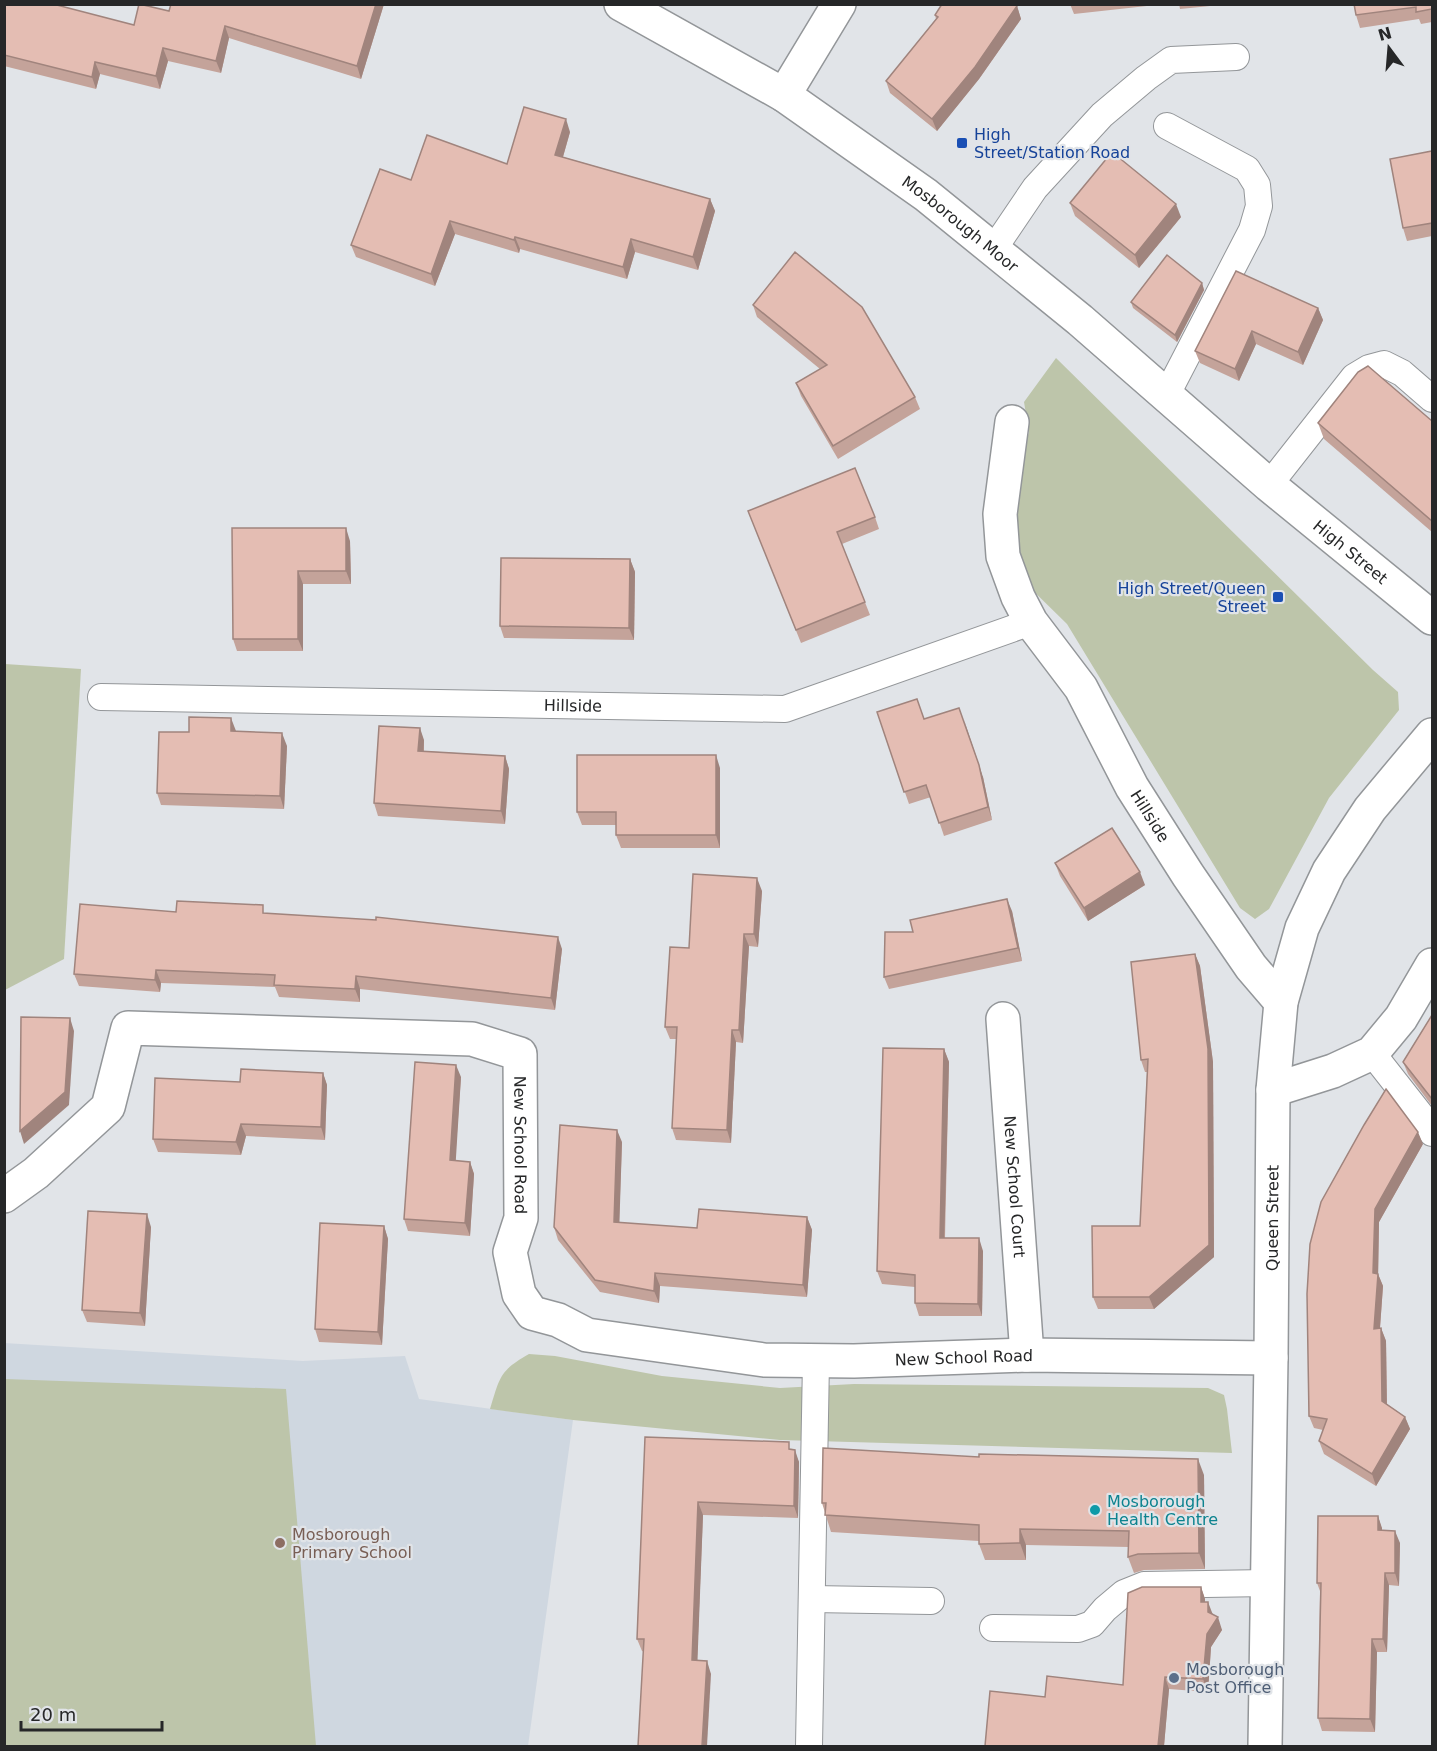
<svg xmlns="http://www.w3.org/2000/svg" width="1437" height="1751" font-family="'DejaVu Sans',sans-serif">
	<rect width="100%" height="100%" fill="#e1e4e8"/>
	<!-- built -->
	<polygon fill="#cfd7e0" points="4,1343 303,1361 405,1356 419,1399 573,1420 528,1746 5,1746"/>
	<!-- green -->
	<g fill="#bdc5aa">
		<polygon points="1056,358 1373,670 1398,692 1399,710 1329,798 1269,909 1255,919 1240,908 1067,624 1015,573 1015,480 1029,432 1024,402"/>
		<polygon points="5,664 81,669 64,959 5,990"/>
		<path d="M529 1354 555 1356 662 1376 780 1388 854 1384 1208 1388 1224 1395 1227 1409 1232 1453 780 1440 573 1420 490 1409C500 1377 499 1371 529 1354Z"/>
		<polygon points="5,1379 286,1389 316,1746 5,1746"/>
	</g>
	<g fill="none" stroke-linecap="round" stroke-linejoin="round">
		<defs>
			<g id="service">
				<polyline points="993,250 1035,188 1102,115 1146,78 1171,60 1236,57"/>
				<polyline points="1166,396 1252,230 1259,206 1257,185 1247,169 1167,126"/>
				<polyline points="1269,485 1354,377 1369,368 1384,364 1402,373 1432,399"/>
				<path id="s1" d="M101 697 785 709 1031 622"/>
				<polyline points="1372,1053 1427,1123 1432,1133"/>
				<polyline points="812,1599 931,1601"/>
				<polyline points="993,1628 1078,1629 1092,1624 1105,1609 1124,1593 1144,1585 1268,1583"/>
				<polyline points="809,1746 816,1361"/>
			</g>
			<g id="minor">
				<polyline points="784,95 839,4"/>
				<path id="s2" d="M1012 422 1000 514 1003 556 1018 597 1031 622 1081 688 1132 787 1188 875 1251 967 1281 1002"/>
				<path id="s3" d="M1003 1019 1027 1355"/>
				<polyline points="1273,1090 1333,1071 1372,1053 1401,1018 1432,965"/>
				<path id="s4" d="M4 1196 36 1173 108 1107 128 1028 472 1039 520 1054 521 1218 510 1252 519 1294 532 1313 558 1320 587 1335 764 1360 854 1361 1027 1355 1271 1358"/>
				<path id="s5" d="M1265 1746 1271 1358 1273 1090 1281 1002 1302 928 1329 871 1370 809 1432 735"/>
			</g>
			<g id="primary">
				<path id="s6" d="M621 4 784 95 926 195 1080 320 1269 485 1432 618"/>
			</g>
		</defs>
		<!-- service casing -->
		<use href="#service" stroke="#939699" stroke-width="28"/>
		<!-- minor casing -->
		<use href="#minor" stroke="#939699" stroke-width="36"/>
		<!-- primary casing -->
		<use href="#primary" stroke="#939699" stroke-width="36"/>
		<!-- service -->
		<use href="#service" stroke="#fff" stroke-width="26"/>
		<!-- minor -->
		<use href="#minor" stroke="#fff" stroke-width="33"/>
		<!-- primary -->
		<use href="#primary" stroke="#fff" stroke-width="33"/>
	</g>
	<!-- wall -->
	<g fill="#c4a39a">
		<polygon points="4,4 134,25 169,11 384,4 361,79 229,38 221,73 168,61 160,89 100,74 96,89 4,66"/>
		<polygon points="1070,4 1165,4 1074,14"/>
		<polygon points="1179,4 1230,4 1180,9"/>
		<polygon points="1432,4 1432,22 1421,24 1419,19 1360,28 1356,15"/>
		<polygon points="1017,6 1021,19 979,79 937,131 890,93 886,81 936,19 935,15"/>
		<polygon points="570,132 563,157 710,199 715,211 698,270 635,252 627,279 520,249 519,253 455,234 435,286 356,257 351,245 411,180 507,164"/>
		<polygon points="1432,151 1432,236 1407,241 1403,228"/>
		<polygon points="1070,203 1181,217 1139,268 1075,216"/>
		<polygon points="1202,283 1204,290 1177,342 1133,308 1131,302"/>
		<polygon points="753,305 915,397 920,409 838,459 801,396 796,383 820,369 757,317"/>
		<polygon points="1318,308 1323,320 1303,365 1256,344 1239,381 1200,363 1195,351"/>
		<polygon points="1432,421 1432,532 1324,439 1318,423"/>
		<polygon points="748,511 875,517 879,529 842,544 870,615 801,643"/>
		<polygon points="232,528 350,541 351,584 303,584 303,651 237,651 233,639"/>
		<polygon points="630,559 635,572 634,640 504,638 500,626"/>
		<polygon points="877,712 924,719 983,777 992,820 944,836 931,797 909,804"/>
		<polygon points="189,732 236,732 287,746 284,809 161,805 157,793"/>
		<polygon points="424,740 424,751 505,756 509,769 505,824 378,816 374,803"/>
		<polygon points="720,768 720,848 621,848 616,835 616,825 582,825 577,812"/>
		<polygon points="1055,863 1145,885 1088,921 1060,876"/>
		<polygon points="762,891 758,947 749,946 743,1043 736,1042 731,1143 676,1140 672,1128 676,1039 670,1039 665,1027 689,948"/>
		<polygon points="1012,911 1022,961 889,989 884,977 913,932"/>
		<polygon points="176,912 266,914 562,949 555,1010 360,989 360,1002 279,997 275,987 161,983 160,992 79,986 74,974"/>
		<polygon points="1195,954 1200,966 1213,1062 1214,1257 1154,1309 1098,1309 1093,1297 1140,1226 1147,1072 1145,1072 1141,1060"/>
		<polygon points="1432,1015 1432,1106 1408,1074 1403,1062"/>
		<polygon points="944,1049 949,1062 945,1238 983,1251 982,1316 919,1316 915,1303 915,1287 882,1284 877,1271"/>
		<polygon points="323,1073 327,1085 325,1140 246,1136 241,1155 158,1152 153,1139 240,1082"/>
		<polygon points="461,1077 455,1161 470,1162 474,1174 470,1236 408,1231 404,1219"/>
		<polygon points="622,1142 619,1223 697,1228 807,1217 812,1230 807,1297 660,1286 659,1303 600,1292 558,1240 554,1227"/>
		<polygon points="1423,1144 1379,1222 1378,1274 1383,1286 1380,1328 1381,1328 1386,1341 1387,1404 1405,1417 1410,1429 1376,1486 1324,1454 1319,1441 1323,1430 1314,1428 1309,1416 1321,1202"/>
		<polygon points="384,1226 388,1239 382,1345 319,1342 315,1329"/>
		<polygon points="151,1227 145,1326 87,1322 82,1310"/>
		<polygon points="645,1437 792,1449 799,1462 798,1518 703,1515 697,1660 711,1674 642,1651 637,1639"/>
		<polygon points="1204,1475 1205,1569 1144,1570 1134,1573 1128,1557 1129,1547 1026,1545 1026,1560 985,1560 979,1544 979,1541 831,1532 822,1503"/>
		<polygon points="1378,1516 1382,1530 1400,1543 1399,1586 1389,1585 1387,1652 1377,1652 1375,1732 1322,1731 1318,1718 1320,1591 1317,1583"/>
		<polygon points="1201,1587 1205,1599 1205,1602 1222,1630 1211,1647 1208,1692 1169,1689 1164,1746 985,1746 990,1691 1045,1697 1123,1685"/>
	</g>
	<!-- shaded-wall -->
	<g fill="#a0847d">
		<polygon points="376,4 384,4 361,79 357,66"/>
		<polygon points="1017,6 1021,19 979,79 937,131 932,119"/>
		<polygon points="225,26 229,38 221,73 216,61"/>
		<polygon points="163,48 168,61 160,89 156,76"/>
		<polygon points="95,62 100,74 96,89 92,77"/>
		<polygon points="566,119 570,132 560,167 555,155"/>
		<polygon points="710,199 715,211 698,270 693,257"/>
		<polygon points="1176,204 1181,217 1139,268 1135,255"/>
		<polygon points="450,221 455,234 435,286 431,274"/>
		<polygon points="515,237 520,249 519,253 514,240"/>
		<polygon points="631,239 635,252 627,279 623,267"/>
		<polygon points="1202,283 1204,290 1177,342 1175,335"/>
		<polygon points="1318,308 1323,320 1303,365 1298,352"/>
		<polygon points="1252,331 1256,344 1239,381 1235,369"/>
		<polygon points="346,528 350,541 351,584 346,571"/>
		<polygon points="630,559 635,572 634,640 629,628"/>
		<polygon points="298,571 303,584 303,651 298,639"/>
		<polygon points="231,718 236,731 236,744 231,731"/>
		<polygon points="964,720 983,777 992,820 988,807"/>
		<polygon points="420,728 424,740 423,764 418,751"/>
		<polygon points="282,733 287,746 284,809 280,796"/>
		<polygon points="716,755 720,768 720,848 716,835"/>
		<polygon points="505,756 509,769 505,824 501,811"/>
		<polygon points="1140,872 1145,885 1088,921 1084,908"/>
		<polygon points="757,878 762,891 758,947 754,934"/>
		<polygon points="1007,899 1012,911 1022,961 1018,948"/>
		<polygon points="744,934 749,946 743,1043 739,1030"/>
		<polygon points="558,937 562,949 555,1010 551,998"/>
		<polygon points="1195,954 1200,966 1213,1062 1214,1257 1154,1309 1149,1297"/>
		<polygon points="156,970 161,983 160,992 155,980"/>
		<polygon points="356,976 360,989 360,1002 355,989"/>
		<polygon points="70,1018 74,1031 69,1105 24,1144 20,1131"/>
		<polygon points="732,1030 736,1042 731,1143 727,1130"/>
		<polygon points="944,1049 949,1062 944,1250 940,1238"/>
		<polygon points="456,1065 461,1077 455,1173 450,1160"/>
		<polygon points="323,1073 327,1085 325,1140 321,1127"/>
		<polygon points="241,1124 246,1136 241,1155 236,1142"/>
		<polygon points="617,1130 622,1142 619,1235 614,1222"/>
		<polygon points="1418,1132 1423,1144 1379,1222 1378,1282 1378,1274 1383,1286 1379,1341 1374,1329 1373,1273 1375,1209"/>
		<polygon points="470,1162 474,1174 470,1236 465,1223"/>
		<polygon points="147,1214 151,1227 145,1326 140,1313"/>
		<polygon points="807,1217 812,1230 807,1297 803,1285"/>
		<polygon points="384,1226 388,1239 382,1345 378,1332"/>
		<polygon points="979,1238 983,1251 982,1316 978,1304"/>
		<polygon points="655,1273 660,1286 659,1303 654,1291"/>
		<polygon points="1381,1328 1386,1341 1387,1414 1382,1401"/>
		<polygon points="1405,1417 1410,1429 1376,1486 1372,1474"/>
		<polygon points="795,1450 799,1462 798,1518 794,1506"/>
		<polygon points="1198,1459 1204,1475 1205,1569 1199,1553"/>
		<polygon points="698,1502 703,1515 697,1673 692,1660"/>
		<polygon points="1378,1516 1382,1528 1382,1542 1378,1530"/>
		<polygon points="1020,1529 1026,1545 1026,1560 1020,1543"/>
		<polygon points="1395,1531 1400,1543 1399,1586 1395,1573"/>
		<polygon points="1385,1573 1389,1585 1387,1652 1383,1639"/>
		<polygon points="1201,1587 1205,1599 1205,1614 1201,1602"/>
		<polygon points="1208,1602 1213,1615 1208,1612"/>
		<polygon points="1218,1617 1222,1630 1211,1647 1208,1692 1203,1679 1207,1634"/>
		<polygon points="1372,1639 1377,1652 1375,1732 1370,1719"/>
		<polygon points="707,1661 711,1674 707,1746 702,1746"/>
		<polygon points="1165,1677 1169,1689 1164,1746 1158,1746"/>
	</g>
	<!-- building -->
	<g fill="#e4bdb3" stroke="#a0847d" stroke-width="1.5">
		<polygon points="4,4 53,4 134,25 139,4 169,11 171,4 376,4 357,66 225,26 216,61 163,48 156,76 95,62 92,77 4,55"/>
		<polygon points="942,4 1014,4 1017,6 975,67 932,119 886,81 938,17 935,15"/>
		<polygon points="1354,4 1432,4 1432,9 1416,12 1416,7 1356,15"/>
		<polygon points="524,107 566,119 555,155 710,199 693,257 631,239 623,267 515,237 514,240 450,221 431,274 351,245 380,169 411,180 427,135 507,164"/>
		<polygon points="1432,151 1432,223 1403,228 1390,159"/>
		<polygon points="1112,152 1176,204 1135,255 1070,203"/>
		<polygon points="795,252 862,307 915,397 833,446 796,383 827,365 753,305"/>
		<polygon points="1167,255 1202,283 1175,335 1131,302"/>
		<polygon points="1236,271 1318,308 1298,352 1252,331 1235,369 1195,351"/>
		<polygon points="1368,366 1432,421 1432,521 1318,423 1358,372"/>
		<polygon points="855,468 875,517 837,532 865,602 796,630 748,511"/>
		<polygon points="232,528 346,528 346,571 298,571 298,639 233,639"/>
		<polygon points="501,558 630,559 629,628 500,626"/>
		<polygon points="917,699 924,719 959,708 979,765 988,807 939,823 926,785 904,792 877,712"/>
		<polygon points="189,717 231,718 231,731 282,733 280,796 157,793 159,732 189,732"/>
		<polygon points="379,726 420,728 418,751 505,756 501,811 374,803"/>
		<polygon points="577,755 716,755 716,835 616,835 616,812 577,812"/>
		<polygon points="1112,828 1140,872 1084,908 1055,863"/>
		<polygon points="693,874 757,878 754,934 744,934 739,1030 732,1030 727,1130 672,1128 677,1027 665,1027 670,947 689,948"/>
		<polygon points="1007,899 1018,948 884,977 885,932 913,932 910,920"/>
		<polygon points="177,901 263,905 263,913 376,920 376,917 558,937 551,998 356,976 355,989 274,985 275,975 156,970 155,980 74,974 80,904 176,912"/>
		<polygon points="1195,954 1208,1049 1209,1245 1149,1297 1093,1297 1092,1226 1140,1226 1148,1059 1141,1060 1131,962"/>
		<polygon points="1432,1015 1432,1099 1403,1062"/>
		<polygon points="21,1017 70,1018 65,1092 20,1131"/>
		<polygon points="883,1048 944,1049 940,1238 979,1238 978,1304 915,1303 915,1275 877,1271"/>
		<polygon points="415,1062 456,1065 450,1160 470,1162 465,1223 404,1219"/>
		<polygon points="241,1069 323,1073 321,1127 241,1124 236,1142 153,1139 155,1078 240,1082"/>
		<polygon points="1386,1089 1418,1132 1375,1209 1373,1273 1378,1274 1374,1329 1381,1328 1382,1401 1405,1417 1372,1474 1319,1441 1327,1419 1309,1416 1307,1294 1310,1244 1321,1202 1364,1125"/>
		<polygon points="560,1125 617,1130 614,1222 697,1228 699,1209 807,1217 803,1285 655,1273 654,1291 595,1280 554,1227"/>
		<polygon points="88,1211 147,1214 140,1313 82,1310"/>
		<polygon points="320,1223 384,1226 378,1332 315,1329"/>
		<polygon points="645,1437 789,1442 789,1449 795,1450 794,1506 698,1502 692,1660 707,1661 702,1746 638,1746 644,1639 637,1639"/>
		<polygon points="823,1448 979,1457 979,1454 1198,1459 1199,1553 1138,1554 1128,1557 1129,1531 1020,1529 1020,1543 979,1544 979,1525 825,1515 826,1503 822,1503"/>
		<polygon points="1318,1516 1378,1516 1378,1530 1395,1531 1395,1573 1385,1573 1383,1639 1372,1639 1370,1719 1318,1718 1321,1583 1317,1583"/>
		<polygon points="1142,1587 1201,1587 1201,1602 1208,1602 1208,1612 1218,1617 1207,1634 1203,1679 1165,1677 1158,1746 985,1746 990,1691 1045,1697 1047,1676 1123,1685 1128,1593"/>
	</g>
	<!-- markers -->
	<g fill="#1a4fb4" stroke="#e1e4e8" stroke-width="2">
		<rect x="956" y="137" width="12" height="12" rx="3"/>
		<rect x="1272" y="591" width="12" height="12" rx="3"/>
	</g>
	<circle fill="#0f9aa8" stroke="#e1e4e8" stroke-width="2" cx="1095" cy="1510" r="6"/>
	<circle fill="#8d6e63" stroke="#e1e4e8" stroke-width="2" cx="280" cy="1543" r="6"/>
	<circle fill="#5c6f8a" stroke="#e1e4e8" stroke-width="2" cx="1174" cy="1678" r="6"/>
	<g text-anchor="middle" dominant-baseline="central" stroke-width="4.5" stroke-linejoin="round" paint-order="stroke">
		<!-- transit labels -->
		<g font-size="16" fill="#164399" stroke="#e1e4e8" text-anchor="start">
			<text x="974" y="134">High<tspan x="974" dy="18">Street/Station Road</tspan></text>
			<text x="1266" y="588" text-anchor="end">High Street/Queen<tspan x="1266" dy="18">Street</tspan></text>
		</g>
		<!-- street labels -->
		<g font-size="16" fill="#262728" stroke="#e1e4e8">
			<text stroke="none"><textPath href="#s6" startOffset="405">Mosborough Moor</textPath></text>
			<text stroke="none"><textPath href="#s6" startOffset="915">High Street</textPath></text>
			<text stroke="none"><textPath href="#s1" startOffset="472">Hillside</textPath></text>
			<text stroke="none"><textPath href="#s2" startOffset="435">Hillside</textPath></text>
			<text stroke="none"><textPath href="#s4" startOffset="704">New School Road</textPath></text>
			<text stroke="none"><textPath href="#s3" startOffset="168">New School Court</textPath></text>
			<text stroke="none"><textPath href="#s5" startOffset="528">Queen Street</textPath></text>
			<text stroke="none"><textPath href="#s4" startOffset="1317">New School Road</textPath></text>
		</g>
		<!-- culture labels -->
		<g font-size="16" fill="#0d838f" stroke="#e1e4e8" text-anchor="start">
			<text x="1107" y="1501">Mosborough<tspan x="1107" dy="18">Health Centre</tspan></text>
		</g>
		<!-- education labels -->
		<g font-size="16" fill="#785e54" stroke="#e1e4e8" text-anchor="start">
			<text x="292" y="1534">Mosborough<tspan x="292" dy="18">Primary School</tspan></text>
		</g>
		<!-- service labels -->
		<g font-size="16" fill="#4e5e75" stroke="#e1e4e8" text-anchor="start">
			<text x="1186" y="1669">Mosborough<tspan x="1186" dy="18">Post Office</tspan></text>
		</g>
	</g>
	<!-- border -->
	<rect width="1437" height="1751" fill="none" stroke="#262728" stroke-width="12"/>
	<!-- north arrow -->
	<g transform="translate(1389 48) rotate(344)" stroke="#e1e4e8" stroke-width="4.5" paint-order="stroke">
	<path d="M0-4.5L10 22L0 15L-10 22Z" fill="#262728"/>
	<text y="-9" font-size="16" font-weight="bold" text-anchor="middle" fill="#262728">N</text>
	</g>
	<!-- scale -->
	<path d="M21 1721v9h141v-9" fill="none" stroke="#262728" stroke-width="3"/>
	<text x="30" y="1721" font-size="18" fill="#262728" stroke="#e1e4e8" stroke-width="4.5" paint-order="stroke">20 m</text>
</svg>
